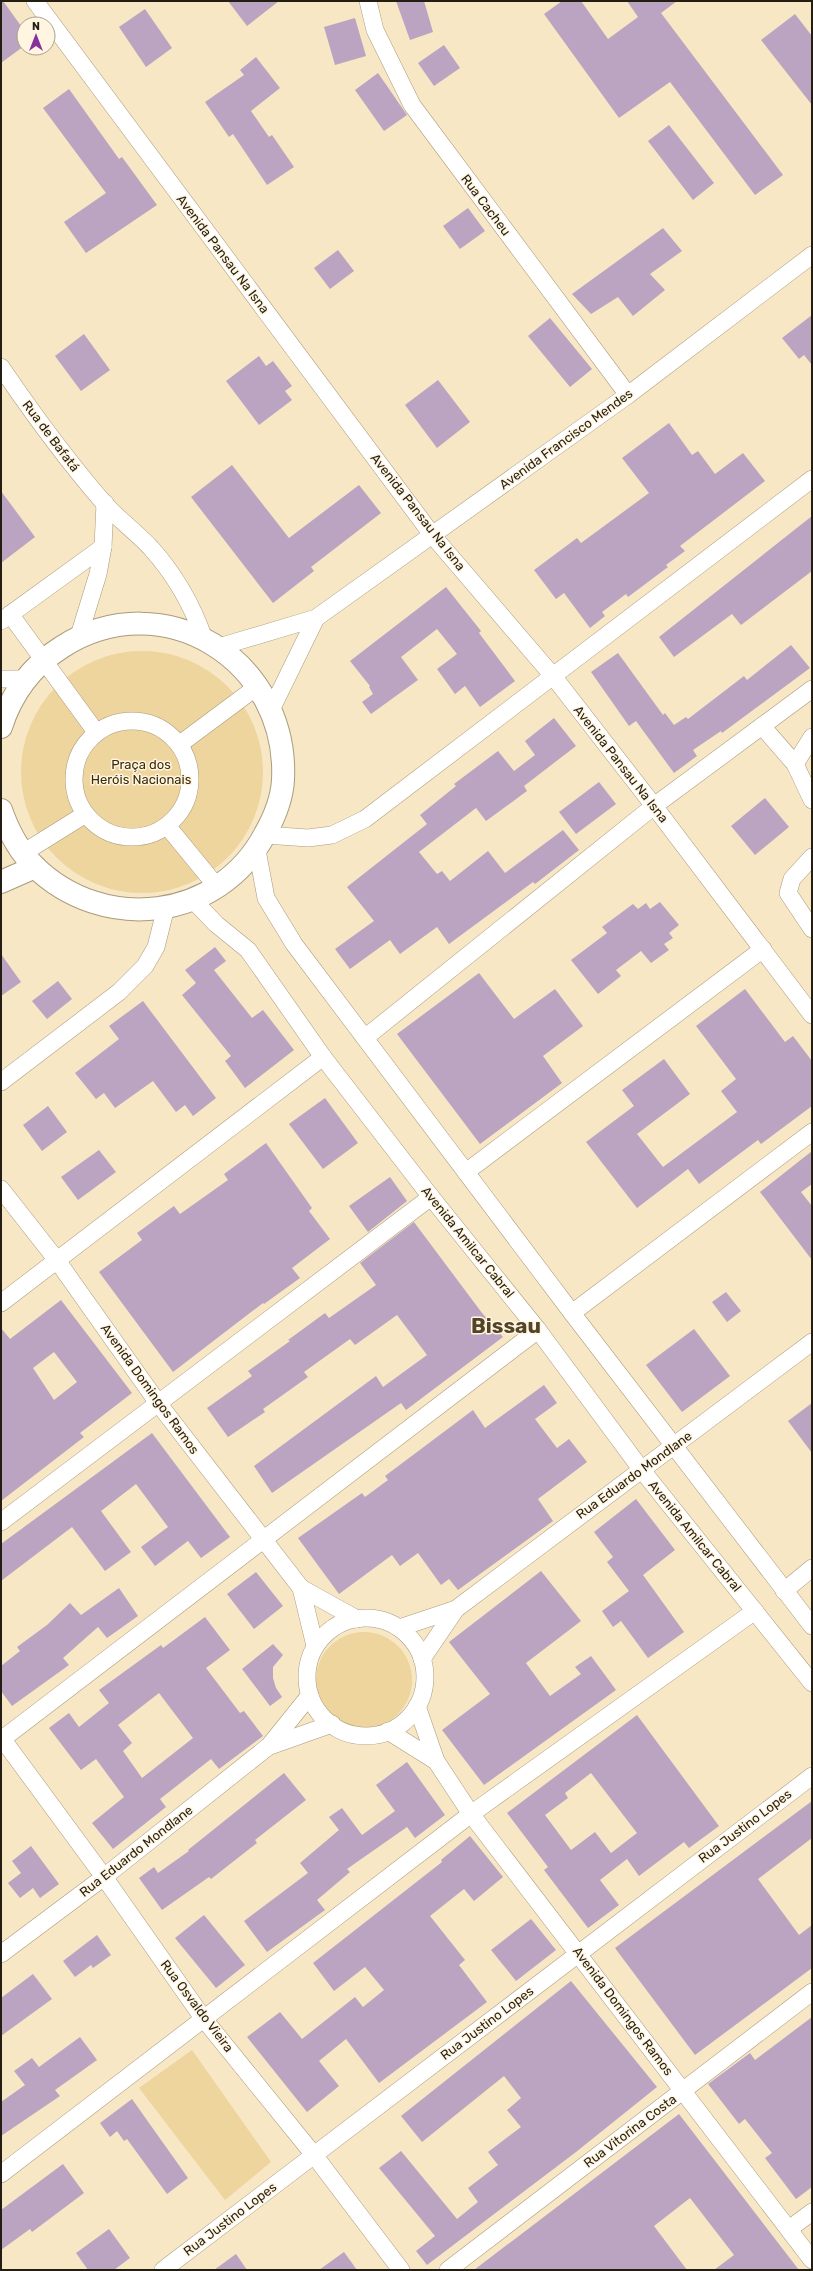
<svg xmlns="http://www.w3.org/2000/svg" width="813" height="2271" font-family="Rubik,sans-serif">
	<rect width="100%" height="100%" fill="#f7e7c5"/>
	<!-- green -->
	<g fill="#eed49d">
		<circle cx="142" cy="772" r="121"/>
		<circle cx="364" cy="1680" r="48"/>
		<polygon points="192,2050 271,2162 225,2200 139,2088"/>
	</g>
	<!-- building -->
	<g fill="#bba4c1" fill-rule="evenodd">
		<polygon points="1,1 3,1 24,30 24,46 1,63"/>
		<polygon points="228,1 279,1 247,26"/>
		<polygon points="396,1 424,1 433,32 410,40"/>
		<polygon points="562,1 581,1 608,39 638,17 627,1 677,1 661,13 783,175 755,195 670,82 619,118 544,14"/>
		<polygon points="145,9 172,48 146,67 119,27"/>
		<polygon points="795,14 812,36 812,105 761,40"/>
		<polygon points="355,18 366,56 335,65 324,27"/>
		<polygon points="444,45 460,68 434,86 418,63"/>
		<polygon points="256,57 280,88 251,111 269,137 272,135 294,167 267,185 233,134 229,137 205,102 244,75 240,70"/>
		<polygon points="378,73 407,115 384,131 355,90"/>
		<polygon points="69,89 119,159 122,157 157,205 86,253 64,222 106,193 43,108"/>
		<polygon points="669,125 714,183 693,200 648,141"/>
		<polygon points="468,208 485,231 460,249 443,226"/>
		<polygon points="663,228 682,251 650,274 665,290 633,316 618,297 591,314 572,294"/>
		<polygon points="338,250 354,271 330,289 314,268"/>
		<polygon points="812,315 812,365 804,355 799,359 782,338"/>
		<polygon points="550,318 592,369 570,387 528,336"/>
		<polygon points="84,334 110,370 81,391 55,356"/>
		<polygon points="259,356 266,366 273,361 292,386 285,391 292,400 259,425 226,381"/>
		<polygon points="438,380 470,422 437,448 405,405"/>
		<polygon points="669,423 692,455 698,451 715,474 743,453 765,481 680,546 685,551 666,565 668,567 628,597 626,594 602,612 605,616 590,628 564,593 556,599 534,570 577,538 581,543 649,493 622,458"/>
		<polygon points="232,465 289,538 359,485 381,513 311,567 314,571 273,603 191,497"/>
		<polygon points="1,491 35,537 1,563"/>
		<polygon points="812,516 812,571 741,625 732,614 674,657 659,637"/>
		<polygon points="446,587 481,631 479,633 515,681 480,707 465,686 455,694 437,669 457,654 437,629 401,657 418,680 371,714 362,702 373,694 369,687 370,686 350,661"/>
		<polygon points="791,645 810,668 722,733 721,731 693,750 697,756 674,773 636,721 629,726 591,672 618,653 663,715 665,713 674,725 686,717 688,719 744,676 747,680"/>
		<polygon points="554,718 576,746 524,786 527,791 486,821 476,808 419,852 437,874 442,871 450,881 488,851 505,873 563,830 579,850 535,884 533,882 449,944 437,927 400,954 390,940 350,969 335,949 374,921 347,887 427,824 420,815 456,786 454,784 498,751 514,771 535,755 525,741"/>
		<polygon points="599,782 616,804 576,834 559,812"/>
		<polygon points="765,798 789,827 755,855 731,826"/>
		<polygon points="660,902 679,925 669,933 673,938 664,944 669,950 651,963 641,951 616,970 621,976 598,994 571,960 607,933 602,927 633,904 638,909 646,903 650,909"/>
		<polygon points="215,947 226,961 214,970 252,1018 263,1010 294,1050 245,1088 225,1061 231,1056 182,995 196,983 185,970"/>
		<polygon points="1,954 21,982 1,996"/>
		<polygon points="479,973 514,1019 555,989 583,1026 543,1056 562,1083 480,1144 397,1034"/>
		<polygon points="58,981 72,999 47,1019 32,1001"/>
		<polygon points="745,989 785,1042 793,1036 812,1061 812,1106 761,1144 758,1140 699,1184 688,1169 637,1208 586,1142 634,1106 622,1090 664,1059 690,1094 637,1134 663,1167 737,1112 721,1091 736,1079 696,1026"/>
		<polygon points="143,1001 216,1098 193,1116 185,1105 176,1112 153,1081 115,1108 104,1093 96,1099 75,1073 119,1039 109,1026"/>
		<polygon points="325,1098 358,1143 323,1169 289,1124"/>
		<polygon points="48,1106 67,1132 42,1151 23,1125"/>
		<polygon points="266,1143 312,1208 309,1211 330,1239 292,1268 300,1278 264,1304 263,1303 173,1372 99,1272 142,1240 137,1233 174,1206 180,1214 228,1180 224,1174"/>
		<polygon points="99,1150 116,1172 78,1200 61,1177"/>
		<polygon points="812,1151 812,1184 801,1192 812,1206 812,1260 760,1192"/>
		<polygon points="390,1177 407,1201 368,1232 349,1206"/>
		<polygon points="414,1222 482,1313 503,1337 406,1410 401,1403 272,1493 254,1466 376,1376 383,1387 427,1355 397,1315 355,1345 350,1339 304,1372 308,1377 263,1409 265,1412 228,1437 207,1408 252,1376 248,1371 290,1341 288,1340 325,1313 329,1318 376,1285 360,1263"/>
		<polygon points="726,1292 741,1311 727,1322 712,1302"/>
		<path d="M61 1300 132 1393 80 1433 84 1437 1 1501V1328L10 1339ZM54 1352 77 1382 54 1400 33 1368Z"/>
		<polygon points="694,1329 730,1376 682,1412 646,1365"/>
		<polygon points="544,1385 557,1403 535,1419 557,1448 569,1439 587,1462 538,1499 553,1521 458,1590 449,1579 441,1585 418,1553 400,1566 392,1555 339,1594 298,1538 362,1493 365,1497 388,1480 385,1476 473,1410 485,1428"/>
		<polygon points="812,1403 812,1453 788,1421"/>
		<polygon points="152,1433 230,1537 201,1558 188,1541 155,1566 141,1547 168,1527 136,1484 101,1511 131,1552 105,1571 72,1527 1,1581 1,1544"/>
		<polygon points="636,1499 675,1550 643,1575 684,1632 648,1658 621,1621 613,1627 602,1611 629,1591 607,1562 613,1557 594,1532"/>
		<polygon points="541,1571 581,1621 526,1663 550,1696 581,1674 575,1667 591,1656 616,1690 484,1785 442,1730 490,1694 449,1642"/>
		<polygon points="256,1572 283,1606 254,1629 227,1594"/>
		<polygon points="119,1588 138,1616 107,1638 98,1627 63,1658 69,1665 12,1706 1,1691 1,1666 20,1651 17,1647 47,1625 70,1603 81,1615"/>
		<path d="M205 1617 230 1650 206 1668 240 1713 244 1711 263 1736 219 1769 211 1759 160 1799 166 1807 113 1849 92 1823 124 1797 96 1759 81 1770 49 1728 69 1713 79 1727 109 1703 99 1690 161 1645 163 1648ZM159 1693 193 1738 142 1778 123 1751 132 1743 118 1725Z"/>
		<polygon points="273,1644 283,1655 273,1667 273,1678 276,1688 282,1697 270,1706 242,1669"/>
		<path d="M637 1715 719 1826 689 1848 684 1842 639 1876 627 1859 600 1880 619 1905 588 1928 544 1870 548 1867 507 1813ZM591 1773 637 1833 611 1853 595 1832 571 1850 545 1815 568 1798 565 1793Z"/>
		<polygon points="407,1762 445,1815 415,1838 407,1827 347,1869 350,1872 317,1900 325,1910 267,1952 244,1921 308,1873 300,1863 339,1830 329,1817 342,1808 362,1835 395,1811 376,1785"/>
		<polygon points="284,1773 306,1800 255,1840 257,1843 211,1879 209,1877 162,1910 139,1878 154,1867 158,1873 189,1851 188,1850"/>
		<polygon points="812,1801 812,1838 758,1879 799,1935 812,1925 812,1968 695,2055 615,1948"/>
		<polygon points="470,1836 503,1877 474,1901 464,1889 430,1916 465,1960 459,1965 487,2002 379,2083 346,2039 319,2061 339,2086 307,2112 247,2037 280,2012 302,2039 355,1997 363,2007 384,1990 365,1967 334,1991 313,1963 442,1862 441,1860"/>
		<polygon points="31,1846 59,1884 40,1898 33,1888 20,1898 8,1883 21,1873 12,1861"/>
		<polygon points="204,1915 245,1965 216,1988 175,1938"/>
		<polygon points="531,1919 556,1950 516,1981 491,1950"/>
		<polygon points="97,1935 111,1955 93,1968 91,1965 75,1977 63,1961"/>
		<polygon points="33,1974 52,1999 1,2036 1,1998"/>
		<polygon points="571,1981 657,2087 576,2152 427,2265 416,2251 435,2236 379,2168 401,2151 457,2219 478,2202 468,2188 498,2165 488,2152 521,2127 507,2110 521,2098 504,2076 422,2142 401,2116"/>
		<polygon points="812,2017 812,2187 796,2199 765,2158 772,2153 745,2119 739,2124 708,2084 750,2053 755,2060"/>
		<polygon points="80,2037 97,2060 55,2090 60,2096 1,2136 1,2102 25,2085 14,2071 32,2058 39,2067"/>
		<polygon points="132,2099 188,2178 167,2194 127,2139 124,2141 117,2131 110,2137 100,2123"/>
		<polygon points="679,2114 799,2270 714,2270 734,2255 690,2198 654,2226 687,2270 474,2270"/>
		<polygon points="63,2164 84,2193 32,2232 30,2229 1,2250 1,2210"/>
		<polygon points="109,2229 130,2258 114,2270 88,2270 76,2253"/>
		<polygon points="344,2252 357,2270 319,2270"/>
		<polygon points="236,2254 247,2270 214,2270"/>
	</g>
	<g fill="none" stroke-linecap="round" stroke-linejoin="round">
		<defs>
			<g id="minor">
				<polyline points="35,1 433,536 553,676 654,806 812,1015"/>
				<polyline points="368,1 375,30 412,105 628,395"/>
				<path d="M1 367C33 414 66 459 103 502 118 519 136 532 151 548 176 576 192 604 204 639"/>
				<polyline points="10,614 96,732"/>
				<polyline points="1,621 103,547"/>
				<polyline points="79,636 98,574 103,547 105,503"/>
				<polyline points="219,647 316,618 628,395 812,255"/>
				<polyline points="1,679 25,679"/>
				<polyline points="271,710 316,618"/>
				<circle cx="132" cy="779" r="58"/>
				<polyline points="762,726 795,764"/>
				<polyline points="812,737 795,764 812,800"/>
				<polyline points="180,744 258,686"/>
				<polyline points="168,827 218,888"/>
				<polyline points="265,835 308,838 332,835 365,819 812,479"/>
				<polyline points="257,850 266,898 294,944 572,1313 812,1626"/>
				<polyline points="23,853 84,815"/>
				<polyline points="812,857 792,879 788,893 812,929"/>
				<polyline points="193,900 216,924 248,950 323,1057 431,1197 538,1330 641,1469 812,1683"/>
				<polyline points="366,1037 654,806 812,689"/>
				<polyline points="1,1082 119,992 145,966 156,947 166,907"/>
				<polyline points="466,1172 763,949"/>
				<polyline points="1,1189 56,1259 158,1403 301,1588 315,1646"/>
				<polyline points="1,1303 323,1057"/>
				<polyline points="572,1313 812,1132"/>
				<polyline points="1,1522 431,1197"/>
				<polyline points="301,1588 357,1619"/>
				<polyline points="784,1591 812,1568"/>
				<circle cx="366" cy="1677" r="59"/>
				<polyline points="399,1628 456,1609"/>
				<polyline points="422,1659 456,1609 812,1342"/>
				<polyline points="417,1706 436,1761 471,1814 812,2260"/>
				<polyline points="388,1731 436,1761"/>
				<polyline points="1,1737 104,1877 203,2018 314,2155 401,2270"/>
				<polyline points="1,1740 538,1330"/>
				<polyline points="270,1746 332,1724"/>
				<polyline points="1,1954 104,1877 269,1746 310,1695"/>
				<polyline points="1,2174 471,1814 755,1611"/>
				<polyline points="789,2229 812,2212"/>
				<polyline points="163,2270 812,1776"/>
				<polyline points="448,2270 812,1992"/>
			</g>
			<g id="major">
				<path d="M1 727C12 692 32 666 62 647 164 582 289 661 283 780 282 799 274 818 265 834 219 921 103 934 34 866 19 851 8 830 1 810"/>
				<polyline points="1,882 35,867"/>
			</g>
		</defs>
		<!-- minor casing -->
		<use href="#minor" stroke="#aa9b7b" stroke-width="18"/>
		<!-- major casing -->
		<use href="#major" stroke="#aa9b7b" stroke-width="24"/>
		<!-- minor -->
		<use href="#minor" stroke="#fff" stroke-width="17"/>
		<!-- major -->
		<use href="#major" stroke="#fff" stroke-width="22"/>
	</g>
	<g text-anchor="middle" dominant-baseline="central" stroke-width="3" stroke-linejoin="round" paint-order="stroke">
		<!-- street labels -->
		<g font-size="13" fill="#241e12" stroke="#fff5e1">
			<text transform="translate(486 205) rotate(53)">Rua Cacheu</text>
			<text transform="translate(223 254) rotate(53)">Avenida Pansau Na Isna</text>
			<text transform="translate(51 436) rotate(53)">Rua de Bafatá</text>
			<text transform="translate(566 439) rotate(-36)">Avenida Francisco Mendes</text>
			<text transform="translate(418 512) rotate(52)">Avenida Pansau Na Isna</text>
			<text transform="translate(621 764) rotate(52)">Avenida Pansau Na Isna</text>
			<text transform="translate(468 1242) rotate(51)">Avenida Amilcar Cabral</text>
			<text transform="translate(150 1389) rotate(54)">Avenida Domingos Ramos</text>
			<text transform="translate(634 1475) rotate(-36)">Rua Eduardo Mondlane</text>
			<text transform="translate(695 1536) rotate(51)">Avenida Amilcar Cabral</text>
			<text transform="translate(745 1826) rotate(-37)">Rua Justino Lopes</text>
			<text transform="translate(136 1851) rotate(-38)">Rua Eduardo Mondlane</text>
			<text transform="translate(197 2006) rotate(53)">Rua Osvaldo Vieira</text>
			<text transform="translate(623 2011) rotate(53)">Avenida Domingos Ramos</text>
			<text transform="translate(487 2023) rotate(-37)">Rua Justino Lopes</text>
			<text transform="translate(630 2131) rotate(-37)">Rua Vitorina Costa</text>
			<text transform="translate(230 2219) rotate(-37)">Rua Justino Lopes</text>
		</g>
		<!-- park labels -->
		<g font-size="13" fill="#392b07" stroke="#fff5e1">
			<text x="141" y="764">Praça dos<tspan x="141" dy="15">Heróis Nacionais</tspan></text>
		</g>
		<!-- town labels -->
		<g font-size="21" font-weight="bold" fill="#524427" stroke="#fff5e1">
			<text x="506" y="1325">Bissau</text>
		</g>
	</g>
	<!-- border -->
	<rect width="813" height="2271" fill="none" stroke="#241e12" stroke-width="4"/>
	<!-- north arrow -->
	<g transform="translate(36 36)"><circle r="19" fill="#fff5e1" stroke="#a79f8e"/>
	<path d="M0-3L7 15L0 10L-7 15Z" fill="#87319f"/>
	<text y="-6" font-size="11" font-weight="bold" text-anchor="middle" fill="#241e12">N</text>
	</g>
</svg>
